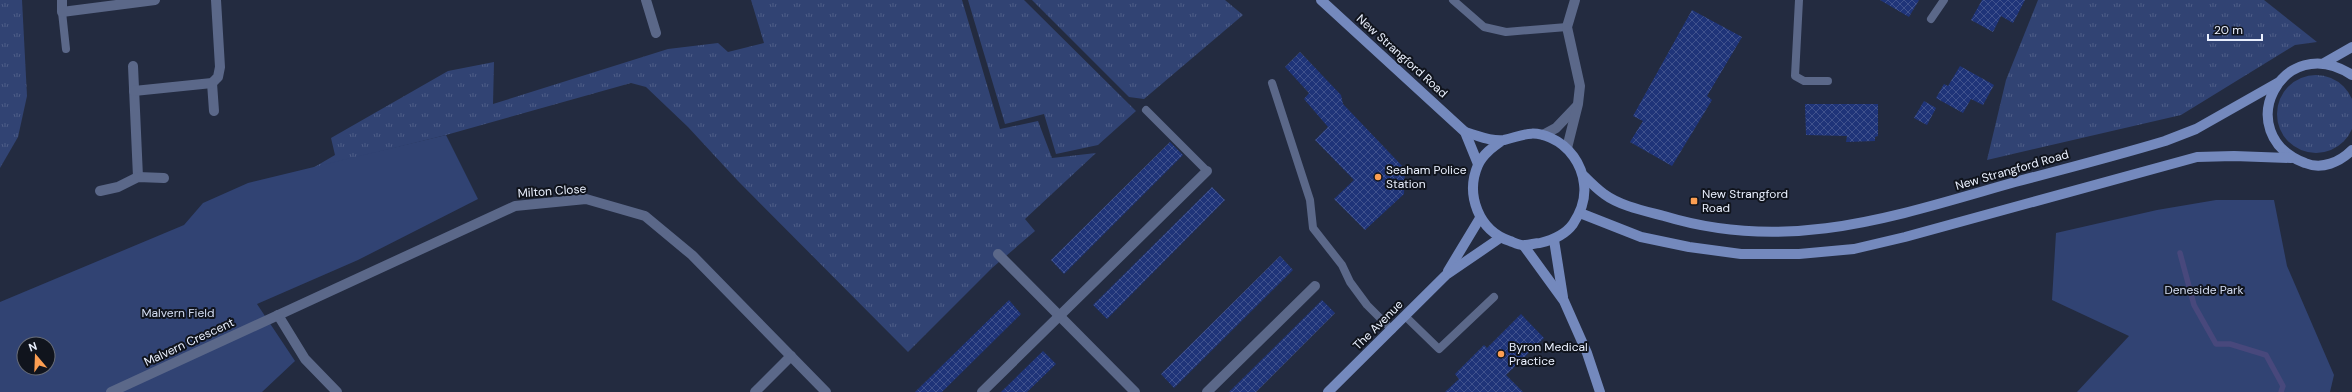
<svg xmlns="http://www.w3.org/2000/svg" width="2352" height="392" font-family="'DM Sans',sans-serif">
	<defs>
		<pattern id="grass-tufts" width="24" height="20" patternUnits="userSpaceOnUse"><rect width="24" height="20" fill="#314373"/><path d="M3 7l-1-3M5 7V3M7 7l1-3M15 17l-1-3M17 17v-4M19 17l1-3" fill="none" stroke="#4f5e88"/></pattern>
		<pattern id="building-cross-hatch" width="8" height="8" patternUnits="userSpaceOnUse"><rect width="8" height="8" fill="#1f3479"/><path d="M0 0l8 8M0 8l8-8" fill="none" stroke="#40528d"/></pattern>
	</defs>
	<rect width="100%" height="100%" fill="#232b40"/>
	<!-- grass -->
	<g fill="url(#grass-tufts)">
		<polygon points="0,0 22,0 27,96 18,137 0,168"/>
		<polygon points="751,0 962,0 1000,129 1038,121 1052,158 1096,153 1025,219 1035,231 992,268 908,352 738,181 688,127 646,87 631,83 446,135 311,169 335,155 331,138 448,71 494,62 493,104 668,49 718,43 728,52 764,43"/>
		<polygon points="968,0 1024,0 1136,111 1098,145 1056,154 1044,114 1005,124"/>
		<polygon points="1032,0 1225,0 1243,15 1144,99 1129,97"/>
		<polygon points="2038,0 2264,0 2317,42 2295,45 2181,115 1987,160 2006,80"/>
		<circle cx="2316" cy="114" r="39"/>
	</g>
	<!-- park -->
	<g fill="#314373" fill-rule="evenodd">
		<path d="M446 135 478 199 358 260 257 304 295 361 262 392H0V302L184 225 203 203 248 183ZM24 344H48V368H24Z"/>
		<polygon points="2216,200 2274,200 2287,266 2334,375 2330,392 2077,392 2129,336 2052,300 2056,233 2157,210"/>
	</g>
	<g fill="none" stroke-linecap="round" stroke-linejoin="round">
		<!-- stream -->
		<polyline stroke="#48487c" stroke-width="5.5" points="2180,253 2194,305 2216,344 2230,344 2266,355 2283,386 2281,392"/>
	</g>
	<!-- building -->
	<g fill="url(#building-cross-hatch)">
		<polygon points="1880,0 1919,0 1909,17"/>
		<polygon points="1982,0 2025,0 2013,23 2001,16 1993,32 1971,20"/>
		<polygon points="1692,10 1742,37 1707,96 1712,100 1672,166 1630,142 1643,121 1633,116"/>
		<polygon points="1300,52 1341,95 1343,104 1405,169 1404,194 1365,230 1334,199 1354,180 1315,140 1328,127 1304,99 1309,93 1285,67"/>
		<polygon points="1960,66 1994,85 1983,105 1971,99 1963,113 1936,98 1944,84 1948,86"/>
		<polygon points="1924,101 1936,108 1927,125 1914,118"/>
		<polygon points="1805,104 1878,104 1878,136 1875,137 1875,141 1846,142 1847,136 1806,135"/>
		<polygon points="1170,142 1183,155 1064,274 1051,260"/>
		<polygon points="1212,187 1225,200 1107,319 1093,305"/>
		<polygon points="1280,256 1293,270 1174,388 1161,374"/>
		<polygon points="1009,300 1021,314 942,392 915,392"/>
		<polygon points="1322,300 1335,313 1256,392 1229,392"/>
		<polygon points="1521,314 1544,338 1506,375 1523,392 1445,392 1459,379 1455,374 1484,345 1487,348"/>
		<polygon points="1043,351 1056,364 1027,392 1001,392"/>
	</g>
	<g fill="none" stroke-linecap="round" stroke-linejoin="round">
		<!-- lane -->
		<g stroke="#5b6889" stroke-width="8">
			<polyline points="1453,0 1484,27 1506,32 1567,27"/>
			<polyline points="1799,0 1795,76 1804,81 1828,81"/>
			<polyline points="62,12 66,49"/>
			<polyline points="1931,19 1944,0"/>
			<polyline points="1272,83 1310,200 1313,228 1342,265 1350,282 1367,305 1392,330"/>
			<polyline points="1146,110 1207,171"/>
			<polyline points="1405,316 1439,349 1494,297"/>
		</g>
		<!-- street -->
		<g stroke="#5b6889" stroke-width="10">
			<polyline points="62,0 62,12 155,0"/>
			<polyline points="646,0 656,33"/>
			<polyline points="133,66 138,177"/>
			<polyline points="212,83 214,111"/>
			<polyline points="134,91 212,83 218,77 220,67 216,0"/>
			<polyline points="1543,135 1556,128 1577,106"/>
			<polyline points="1567,148 1578,104 1580,86 1567,27 1575,0"/>
			<polyline points="100,191 118,187 138,177 164,178"/>
			<polyline points="998,254 1135,392"/>
			<polyline points="278,315 305,359 337,392"/>
			<polyline points="111,392 515,206 586,199 645,216 692,255 826,392"/>
			<polyline points="755,392 791,356"/>
			<polyline points="982,392 1207,171"/>
			<polyline points="1207,392 1315,286"/>
		</g>
		<!-- secondary -->
		<g stroke="#7489bd" stroke-width="10">
			<polyline points="1321,0 1465,132 1478,164"/>
			<polyline points="2324,63 2352,47"/>
			<path d="M2352 75C2282 29 2229 134 2305 163 2322 170 2340 162 2352 150"/>
			<path d="M1465 132C1477 135 1491 142 1504 140 1522 136 1531 129 1551 138 1569 146 1582 164 1584 184 1586 199 1581 212 1573 224 1565 235 1553 240 1540 243 1535 243 1530 245 1525 245 1520 246 1515 243 1510 241 1479 231 1465 195 1478 165 1483 154 1493 147 1503 140"/>
			<path d="M1584 176C1590 182 1597 189 1604 194 1620 206 1645 211 1664 216 1789 254 1895 216 2015 182 2065 169 2115 156 2165 141L2196 129 2279 82"/>
			<polyline points="1580,213 1641,237 1689,247 1741,254 1799,254 1854,249 1905,237 2197,157 2234,156 2291,158"/>
			<polyline points="1554,240 1563,297"/>
			<polyline points="1524,246 1564,301 1587,353 1600,392"/>
			<polyline points="1448,271 1480,218"/>
			<polyline points="1328,392 1446,275 1500,238"/>
		</g>
	</g>
	<!-- markers -->
	<g fill="#fc9e52" stroke="#10141d" stroke-width="1.5">
		<circle cx="1378" cy="177" r="4"/>
		<rect x="1690" y="197" width="8" height="8" rx="2"/>
		<circle cx="1501" cy="354" r="4"/>
	</g>
	<g text-anchor="middle" dominant-baseline="central" stroke-width="4" stroke-linejoin="round" paint-order="stroke">
		<!-- street labels -->
		<g font-size="12" fill="#eaf0fe" stroke="#10141d">
			<text transform="translate(1402 56) rotate(42)">New Strangford Road</text>
			<text transform="translate(2012 170) rotate(-16)">New Strangford Road</text>
			<text transform="translate(552 191) rotate(-4)">Milton Close</text>
			<text transform="translate(1378 325) rotate(-45)">The Avenue</text>
			<text transform="translate(189 342) rotate(-25)">Malvern Crescent</text>
		</g>
		<!-- poi labels -->
		<g font-size="12" fill="#eaf0fe" stroke="#10141d" text-anchor="start">
			<text x="1386" y="170">Seaham Police<tspan x="1386" dy="14">Station</tspan></text>
			<text x="1702" y="194">New Strangford<tspan x="1702" dy="14">Road</tspan></text>
			<text x="1509" y="347">Byron Medical<tspan x="1509" dy="14">Practice</tspan></text>
		</g>
		<!-- park labels -->
		<g font-size="12" fill="#d3dcf1" stroke="#10141d">
			<text x="2204" y="290">Deneside Park</text>
			<text x="178" y="313">Malvern Field</text>
		</g>
	</g>
	<!-- north arrow -->
	<g transform="translate(36 356) rotate(341)"><circle r="19" fill="#10141d" stroke="#676c77"/>
	<path d="M0-3L7 15L0 10L-7 15Z" fill="#fc9e52"/>
	<text y="-6" font-size="11" font-weight="bold" text-anchor="middle" fill="#eaf0fe">N</text>
	</g>
	<!-- scale -->
	<path d="M2208 34v6h54v-6" fill="none" stroke="#eaf0fe" stroke-width="2"/>
	<text x="2214" y="34" font-size="12" fill="#eaf0fe" stroke="#10141d" stroke-width="3" paint-order="stroke">20 m</text>
</svg>
